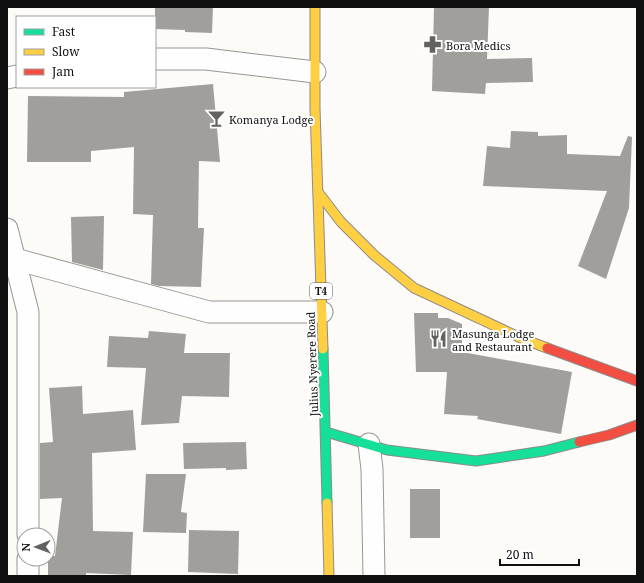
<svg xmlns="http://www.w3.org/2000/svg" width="644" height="583" font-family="'Noto Serif',serif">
	<rect width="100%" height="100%" fill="#fcfbf7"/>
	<!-- building -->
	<g fill="#a09f9c">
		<polygon points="155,7 213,7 212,33 185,32 185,30 155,29"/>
		<polygon points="434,7 489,7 487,59 532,58 533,82 486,83 485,94 432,91"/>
		<polygon points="213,84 220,162 199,161 198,228 204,228 201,287 159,286 151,284 153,215 133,214 134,147 91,151 91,162 27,162 28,96 124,97 124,92"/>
		<polygon points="511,131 538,132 538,136 567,135 567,154 620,156 628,136 632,137 629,208 606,279 578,266 607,191 483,186 487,146 510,148"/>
		<polygon points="104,216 103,270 72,262 71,217"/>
		<polygon points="414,313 438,313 438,318 448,318 462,324 462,352 572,372 561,434 477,419 478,416 444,414 447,372 416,372"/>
		<polygon points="149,331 186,334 184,353 230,353 229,397 182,396 179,423 141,425 146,368 107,367 109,336 148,338"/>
		<polygon points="82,386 83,414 133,410 136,450 92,453 93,531 133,532 131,575 86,573 86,576 48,576 48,556 55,556 62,498 40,499 40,443 53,442 49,388"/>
		<polygon points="246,442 247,469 226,470 226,468 184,469 183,443"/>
		<polygon points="146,474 186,474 181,512 187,513 186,533 143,532"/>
		<rect x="410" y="489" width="30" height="49"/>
		<polygon points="189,530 239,531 238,574 188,572"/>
	</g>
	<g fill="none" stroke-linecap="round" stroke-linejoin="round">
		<defs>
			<g id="street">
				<polyline points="155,59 206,59 315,72"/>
				<polyline points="7,78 17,76"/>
				<polyline points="7,229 28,312 28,535"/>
				<polyline points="15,259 209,312 322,312"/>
				<polyline points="369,444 372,469 374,576"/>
				<polyline points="28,559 28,576"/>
			</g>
			<g id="fast">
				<polyline points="323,349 327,503"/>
				<polyline points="326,432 387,450 476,461 544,451 579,442"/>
			</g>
			<g id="slow">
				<polyline points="315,7 315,108 323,349"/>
				<polyline points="318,192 341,222 374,255 414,288 523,339 547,348"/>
				<polyline points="327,503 329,576"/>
			</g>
			<g id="jam">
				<polyline points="547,348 637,381"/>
				<polyline points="579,442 609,435 637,425"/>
			</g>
		</defs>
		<!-- street casing -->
		<use href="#street" stroke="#969694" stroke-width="23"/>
		<!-- fast casing -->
		<use href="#fast" stroke="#8d8c8b" stroke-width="11"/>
		<!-- slow casing -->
		<use href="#slow" stroke="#8d8c8b" stroke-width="11"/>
		<!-- jam casing -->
		<use href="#jam" stroke="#8d8c8b" stroke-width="11"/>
		<!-- street -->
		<use href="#street" stroke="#fffefe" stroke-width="21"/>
		<!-- fast -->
		<use href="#fast" stroke="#16e098" stroke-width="9"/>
		<!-- slow -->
		<use href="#slow" stroke="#ffcf43" stroke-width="9"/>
		<!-- jam -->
		<use href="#jam" stroke="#f24e42" stroke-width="9"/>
	</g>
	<!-- icons -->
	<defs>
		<symbol id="pharmacy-bare" viewBox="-9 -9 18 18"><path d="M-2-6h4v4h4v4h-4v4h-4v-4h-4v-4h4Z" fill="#636261" stroke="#fff" stroke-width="2.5" paint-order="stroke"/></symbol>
		<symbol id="bar-bare" viewBox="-9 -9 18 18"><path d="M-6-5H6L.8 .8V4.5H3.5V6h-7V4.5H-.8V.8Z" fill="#636261" stroke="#fff" stroke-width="2.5" paint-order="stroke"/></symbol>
		<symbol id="restaurant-bare" viewBox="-9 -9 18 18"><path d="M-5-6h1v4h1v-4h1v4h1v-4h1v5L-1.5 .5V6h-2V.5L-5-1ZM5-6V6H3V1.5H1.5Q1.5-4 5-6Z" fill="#636261" stroke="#fff" stroke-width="2.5" paint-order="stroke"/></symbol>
	</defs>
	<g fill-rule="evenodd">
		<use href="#pharmacy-bare" x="420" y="32" width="25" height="25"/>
		<use href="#bar-bare" x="204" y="106" width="25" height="25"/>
		<use href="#restaurant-bare" x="426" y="326" width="25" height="25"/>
	</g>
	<g text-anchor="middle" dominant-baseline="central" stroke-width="4" stroke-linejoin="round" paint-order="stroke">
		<!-- shield labels -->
		<rect fill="#fff" stroke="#585858" stroke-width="1" x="310" y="283" width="22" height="16" rx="3"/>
		<g font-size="10" font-weight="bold" fill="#101010">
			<text x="321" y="291">T4</text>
		</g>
		<!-- poi labels -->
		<g font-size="11" fill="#101010" stroke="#fff" text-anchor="start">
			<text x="446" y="45">Bora Medics</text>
			<text x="229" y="119">Komanya Lodge</text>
			<text x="452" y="333">Masunga Lodge<tspan x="452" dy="13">and Restaurant</tspan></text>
		</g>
		<!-- street labels -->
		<g font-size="11" fill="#101010" stroke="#fff">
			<text transform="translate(312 364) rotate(-92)">Julius Nyerere Road</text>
		</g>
	</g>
	<!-- border -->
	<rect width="644" height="583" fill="none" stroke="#101010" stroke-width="16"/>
	<!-- legend -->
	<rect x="16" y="16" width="140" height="72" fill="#ffffff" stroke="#9f9f9f"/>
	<rect x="24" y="29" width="20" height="6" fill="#16e098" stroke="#9f9f9f"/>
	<text x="52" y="36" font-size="12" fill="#101010">Fast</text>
	<rect x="24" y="49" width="20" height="6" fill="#ffcf43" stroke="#9f9f9f"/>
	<text x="52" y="56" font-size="12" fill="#101010">Slow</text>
	<rect x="24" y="69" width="20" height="6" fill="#f24e42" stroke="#9f9f9f"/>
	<text x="52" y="76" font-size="12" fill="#101010">Jam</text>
	<!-- north arrow -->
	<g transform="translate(36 547) rotate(269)"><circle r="19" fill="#ffffff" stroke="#9f9f9f"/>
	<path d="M0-3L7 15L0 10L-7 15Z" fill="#636261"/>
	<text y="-6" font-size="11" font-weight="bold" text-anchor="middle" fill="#101010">N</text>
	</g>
	<!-- scale -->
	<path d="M500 559v6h79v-6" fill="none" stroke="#101010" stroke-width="2"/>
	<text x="506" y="559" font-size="12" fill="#101010" stroke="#ffffff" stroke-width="3" paint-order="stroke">20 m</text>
</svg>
